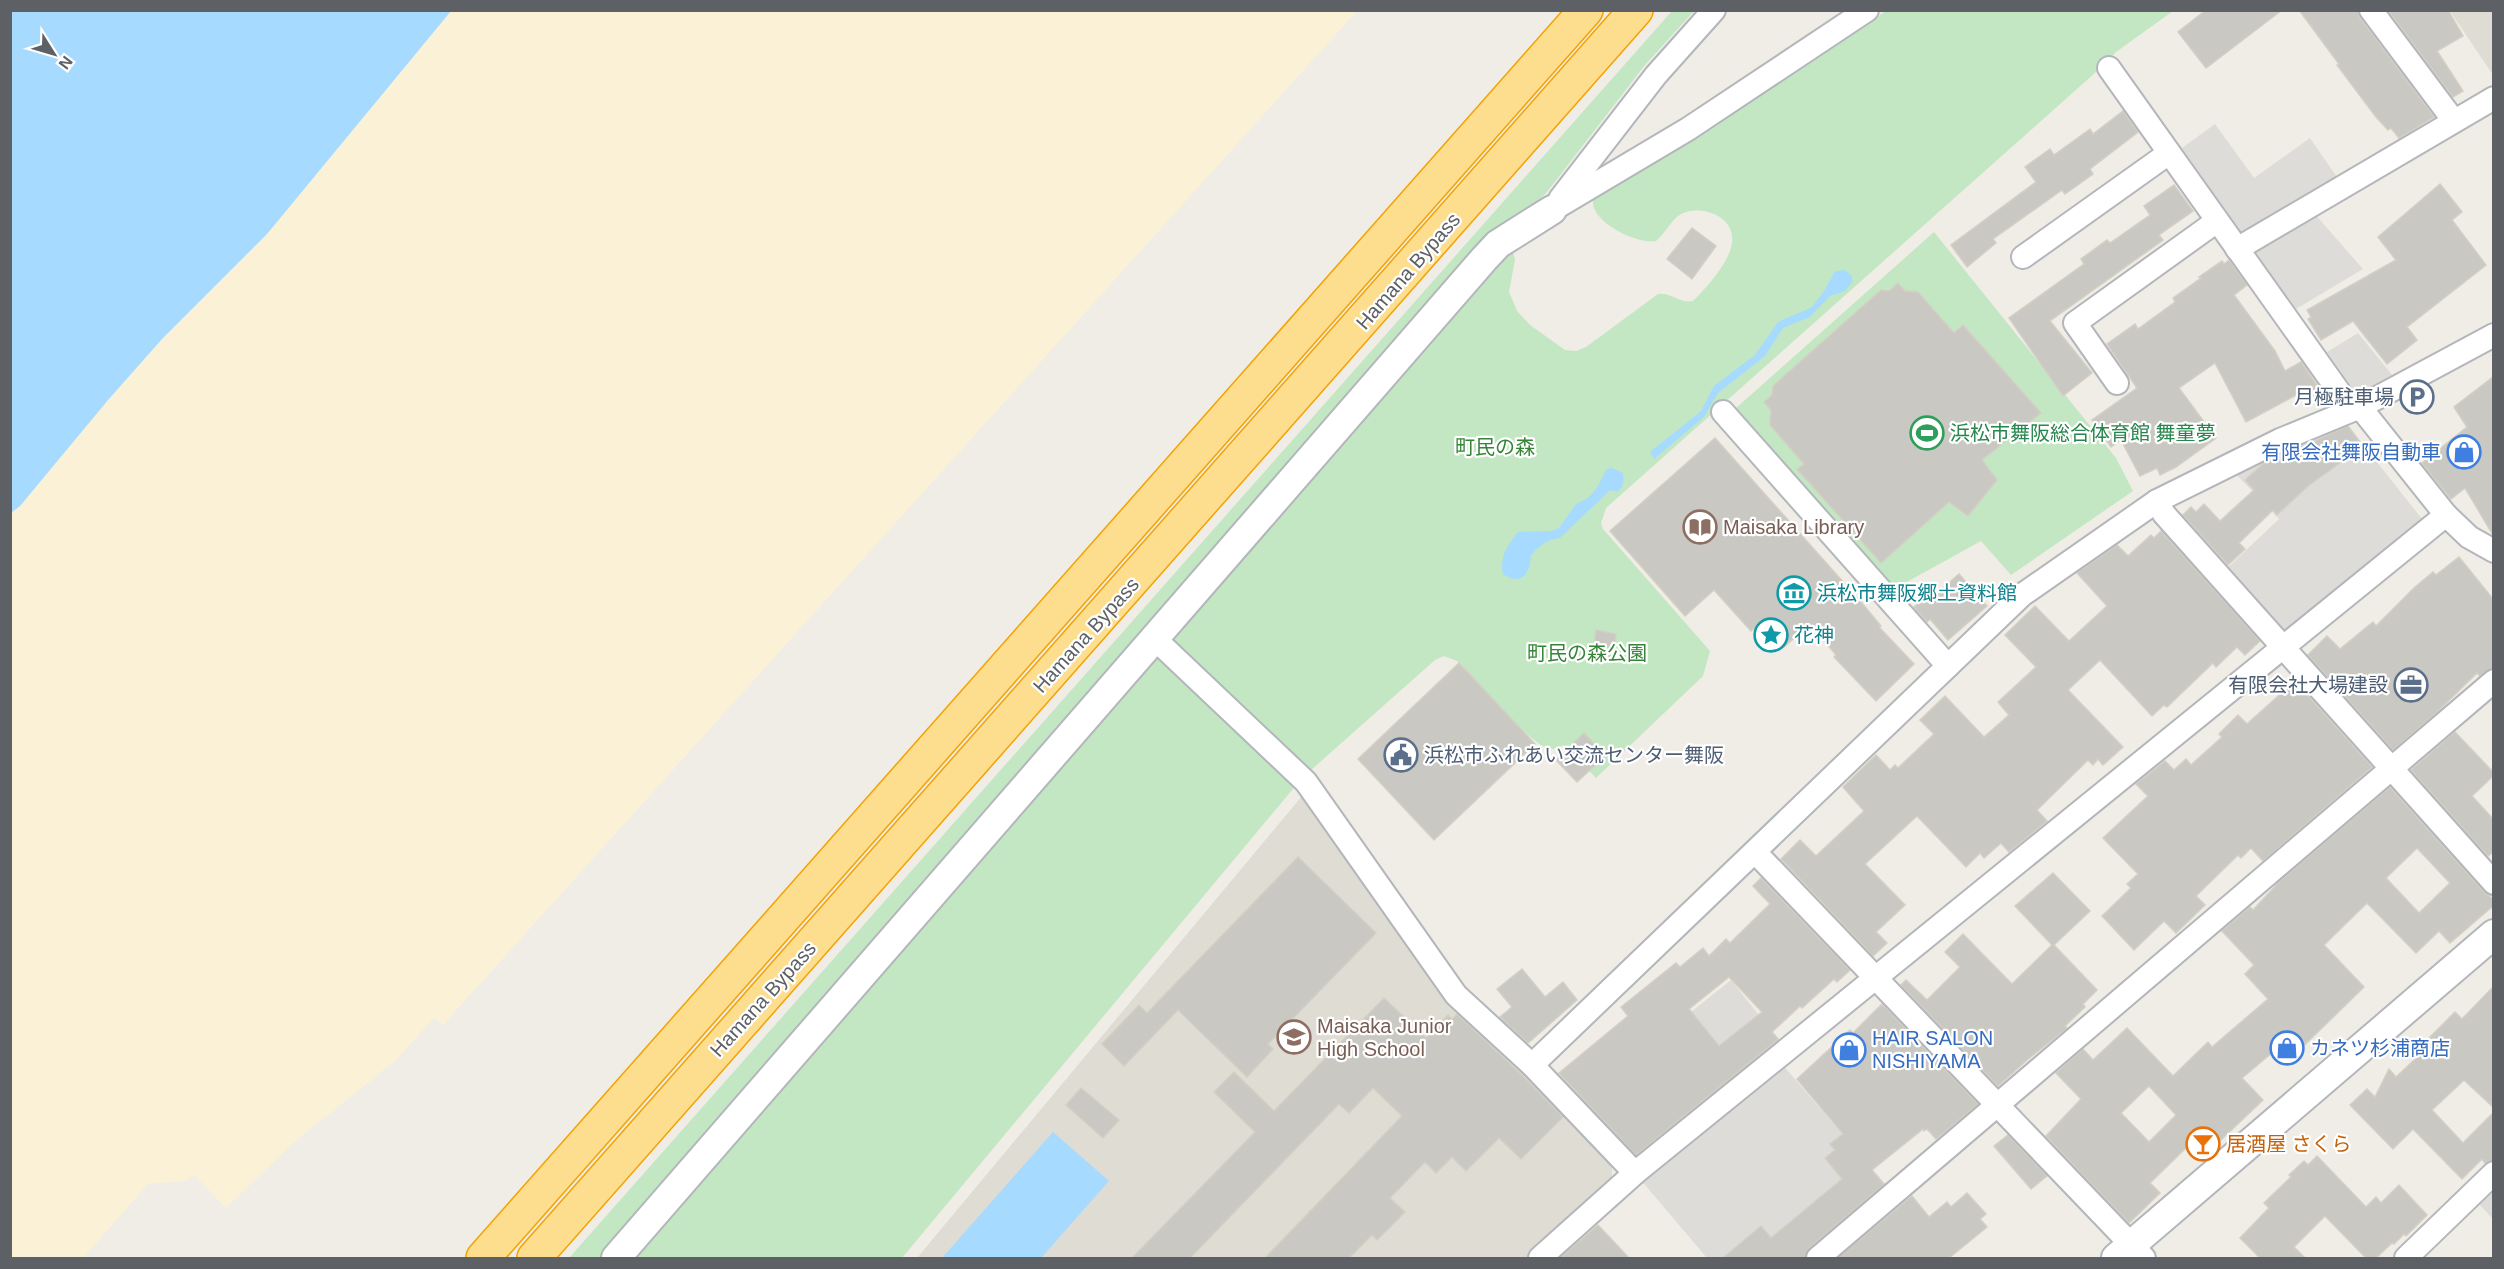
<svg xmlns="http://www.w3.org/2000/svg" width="2504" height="1269" font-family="Helvetica,'Noto Sans JP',sans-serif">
	<rect width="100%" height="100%" fill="#efede6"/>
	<!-- industrial -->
	<g fill="#dedcd8">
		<polygon points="2215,124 2254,178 2310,138 2339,180 2244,236 2182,148"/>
		<polygon points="2313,212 2363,269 2296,309 2253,248"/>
		<polygon points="2358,333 2392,375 2357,394 2327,352"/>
		<polygon points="2346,423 2422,519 2283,632 2224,571 2279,519 2234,472"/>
		<polygon points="1731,980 1782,1044 1638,1161 1580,1101"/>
		<polygon points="1782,1064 1889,1189 1807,1258 1707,1258 1640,1179"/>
		<polygon points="2493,1186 2493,1219 2477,1202"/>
	</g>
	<!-- education -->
	<g fill="#dfdcd4">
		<polygon points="2450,11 2493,11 2493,75"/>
		<polygon points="1302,796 1526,1072 1606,1156 1612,1168 1612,1180 1531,1258 917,1258"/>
	</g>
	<!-- green -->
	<g fill="#c3e7c2">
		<polygon points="1672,11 1694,11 1645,65 1547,192 1537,202 1474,250 599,1258 569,1258"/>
		<path d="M1886 11H2173L2116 52 2105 64 1606 508 1601 523 1603 529 1710 651 1703 676 1596 778 1564 745C1558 748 1554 750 1547 748 1528 742 1474 678 1457 661L1444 656 1435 660 1302 778 902 1258H634L1493 268 1510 252 1513 253 1515 259 1509 292 1517 311 1530 325 1565 350 1576 351 1586 347 1658 294C1671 292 1680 304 1693 301 1707 287 1729 263 1732 243 1736 216 1701 204 1681 214 1671 220 1665 234 1656 241 1638 245 1590 222 1593 200L1694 138Z"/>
		<polygon points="1934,232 2116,458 2133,491 2011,575 1981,541 1896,588 1736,408"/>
	</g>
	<!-- sand -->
	<polygon fill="#fbf1d6" points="451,11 1357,11 443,1025 434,1018 396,1060 292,1144 226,1208 194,1175 186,1181 148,1184 83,1258 11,1258 10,513 20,506 108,400 162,339 267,234"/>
	<!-- water -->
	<g fill="#a6daff">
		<polygon points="11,10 451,11 267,234 162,339 108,400 20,506 11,513"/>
		<polygon points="1845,270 1851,275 1853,281 1845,291 1830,296 1810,317 1783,328 1765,356 1718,393 1704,417 1654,459 1650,452 1701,411 1714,386 1755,355 1778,322 1812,307 1824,291 1835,271"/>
		<path d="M1612 468 1623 473C1624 482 1624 486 1617 492L1610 490 1560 538C1547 539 1540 546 1531 555 1530 573 1522 587 1503 574 1499 557 1508 545 1518 532L1551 531 1559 528 1576 504 1588 498 1596 489 1607 469Z"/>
		<polygon points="1053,1132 1109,1181 1041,1258 942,1258"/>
	</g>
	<!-- building -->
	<g fill="#cac8c3" stroke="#d4cfc4" stroke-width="1.5" fill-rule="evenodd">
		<polygon points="2206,10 2282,10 2206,68 2178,32"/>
		<polygon points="2299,10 2358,10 2360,18 2434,117 2399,138 2391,128 2388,130 2376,117 2337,65 2339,64"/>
		<polygon points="2388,10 2448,10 2463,36 2437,51 2463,91 2453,97"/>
		<polygon points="2123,111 2138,132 2090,169 2093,174 2065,194 2062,190 1993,239 1996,243 1967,267 1951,245 2036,182 2025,167 2050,149 2054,155 2090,129 2093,134"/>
		<polygon points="2440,184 2462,212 2452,220 2486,265 2407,327 2417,340 2387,364 2353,321 2321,340 2308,319 2311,317 2307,310 2396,260 2378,237"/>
		<polygon points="2174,185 2193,211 2159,235 2163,240 2050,321 2092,373 2063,396 2009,318 2084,264 2081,259 2107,240 2110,243 2150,215 2144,206"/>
		<polygon points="1692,228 1716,246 1692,279 1667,259"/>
		<polygon points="2229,260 2247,285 2234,295 2275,351 2285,371 2301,362 2321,391 2302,401 2298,394 2246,422 2215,363 2179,388 2216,438 2176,467 2160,475 2157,468 2140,476 2121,440 2111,447 2092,420 2137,388 2107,344 2135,324 2138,329 2175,302 2173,298 2201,278 2199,277 2222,261 2224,264"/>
		<polygon points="1898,283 1905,291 1918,292 1954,333 1963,325 2041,413 1982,460 1997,480 1968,516 1949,502 1881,563 1797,469 1804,464 1770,425 1771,410 1764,402 1772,395 1773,386 1881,290 1889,291"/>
		<polygon points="2493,377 2493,535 2465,488 2451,499 2422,463 2467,427 2454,407"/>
		<polygon points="2348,426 2363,446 2308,486 2277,515 2273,510 2239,543 2245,549 2228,565 2183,515 2191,507 2196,512 2204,504 2220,521 2254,490 2245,480 2263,464"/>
		<polygon points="1715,438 1861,602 1881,626 1879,627 1914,664 1876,701 1834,657 1836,655 1810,624 1784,647 1762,622 1751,631 1714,590 1685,616 1610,531"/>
		<polygon points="2161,531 2260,641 2245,655 2237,647 2216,667 2213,663 2167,707 2164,705 2152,716 2100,660 2068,690 2123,747 2103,765 2098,759 2093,765 2088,760 2037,810 2047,821 2009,852 2001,843 1984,858 1980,853 1966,867 1917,816 1865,864 1905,905 1876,932 1887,943 1873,956 1781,859 1800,840 1816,856 1864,811 1843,787 1876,755 1890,770 1895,765 1898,768 1934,734 1920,720 1945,696 1984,737 2009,715 1998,702 2036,667 2005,635 2035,606 2069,641 2107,606 2077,573 2117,545 2128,556 2151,535 2154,538"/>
		<polygon points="2459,557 2493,599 2493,668 2480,676 2477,673 2437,712 2393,750 2308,655 2327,636 2340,649 2373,622 2376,626 2414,588 2433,572 2436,575"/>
		<polygon points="1959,574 1987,606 1948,640 1930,619 1927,622 1914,607 1934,590 1937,593"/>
		<polygon points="1596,630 1616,634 1613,657 1593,653"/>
		<polygon points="1459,663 1535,744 1434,840 1358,759"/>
		<polygon points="2295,681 2372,767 2263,861 2251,848 2241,858 2238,855 2196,896 2205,905 2176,933 2164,921 2134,950 2102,916 2131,888 2127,884 2138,874 2103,838 2148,796 2136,784 2165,761 2174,770 2186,759 2191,765 2222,737 2219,734 2238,715 2247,724"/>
		<polygon points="2455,732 2493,772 2493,776 2472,796 2493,819 2493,852 2488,856 2411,770"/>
		<polygon points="1584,733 1605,756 1577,782 1556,760"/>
		<path d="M2390 787 2484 892 2493 899V906L2450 943 2439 931 2416 953 2367 903 2324 945 2364 987 2290 1059 2288 1056 2282 1062 2273 1052 2242 1078 2263 1100 2201 1159 2188 1146 2150 1183 2160 1193 2129 1223 2046 1136 2081 1099 2056 1073 2083 1049 2093 1060 2127 1028 2173 1076 2208 1042 2212 1047 2268 999 2245 974 2254 965 2222 931 2250 907 2253 910 2281 880ZM2417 848 2450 883 2419 913 2386 878ZM2149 1086 2176 1115 2149 1142 2121 1113Z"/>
		<polygon points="1298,857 1376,933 1268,1044 1273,1049 1247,1077 1178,1010 1124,1066 1102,1044 1139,1005 1147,1013"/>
		<polygon points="2053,873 2090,911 2054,945 2097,990 2083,1004 2085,1007 2065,1026 2067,1028 2027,1060 1998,1086 1901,985 1906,980 1927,1000 1960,967 1945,952 1963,934 2012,984 2052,945 2015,906"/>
		<path d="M1761 878 1850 970 1837 982 1834 979 1802 1008 1800 1006 1772 1032 1778 1039 1636 1155 1559 1073 1628 1016 1621 1007 1676 963 1680 967 1703 948 1709 956 1726 939 1730 943 1770 904 1753 886ZM1729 977 1762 1012 1719 1046 1689 1009Z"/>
		<polygon points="1522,969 1545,997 1563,982 1577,1000 1528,1043 1500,1017 1512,1007 1497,989"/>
		<polygon points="2493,987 2493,1107 2464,1080 2432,1110 2463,1143 2493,1113 2493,1160 2485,1163 2482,1159 2462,1179 2413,1129 2393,1149 2350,1105 2367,1089 2375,1097 2389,1069 2396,1077 2428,1047 2424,1043 2455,1012 2462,1019"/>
		<polygon points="1384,998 1426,1038 1448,1015 1452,1019 1457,1014 1524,1077 1563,1117 1521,1159 1499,1138 1466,1171 1452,1157 1436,1173 1425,1162 1390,1198 1405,1212 1377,1240 1372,1235 1349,1258 1265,1258 1402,1116 1373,1088 1349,1113 1339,1104 1190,1258 1132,1258 1255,1132 1214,1092 1234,1072 1274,1111"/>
		<polygon points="1882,1004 1978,1104 1936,1139 1927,1129 1924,1131 1923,1129 1872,1170 1884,1184 1809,1248 1805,1258 1723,1258 1761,1226 1771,1238 1842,1179 1825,1158 1835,1150 1830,1144 1843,1134 1797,1079 1850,1030 1853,1033"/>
		<polygon points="1081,1088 1119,1120 1103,1138 1066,1105"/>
		<polygon points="2008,1135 2047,1176 2031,1189 1994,1146"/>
		<polygon points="2317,1156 2366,1207 2376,1197 2381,1203 2399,1185 2427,1215 2406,1236 2404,1234 2394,1244 2392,1243 2376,1258 2366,1258 2325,1216 2294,1247 2305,1258 2260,1258 2240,1238 2269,1208 2264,1203 2291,1177 2289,1175 2304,1161 2308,1165"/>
		<polygon points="1967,1193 1986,1214 1980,1219 1987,1227 1949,1258 1838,1258 1912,1196 1929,1217 1947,1202 1951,1207"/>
		<polygon points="1598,1225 1629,1258 1560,1258"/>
	</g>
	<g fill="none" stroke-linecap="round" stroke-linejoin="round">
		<defs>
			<g id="minor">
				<polyline points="2371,10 2454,121"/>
				<polyline points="2109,68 2352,410"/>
				<polyline points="1560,199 1656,75 1714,10"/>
				<polyline points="1552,210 1688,129 1867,10"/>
				<polyline points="2237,249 2494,98"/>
				<polyline points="2023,257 2169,153"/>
				<polyline points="2117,383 2075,323 2217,221"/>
				<polyline points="2360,407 2446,515 2469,537 2494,551"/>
				<polyline points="1723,412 1948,666"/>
				<polyline points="2157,501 2164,514 2494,883"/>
				<polyline points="1154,638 1306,782 1456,995 1532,1065 1635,1173"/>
				<polyline points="1755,852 2144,1258"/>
				<polyline points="1532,1065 2022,595 2157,501 2280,440 2360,407 2494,335"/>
				<polyline points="1540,1258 1635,1173 2446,515"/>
				<polyline points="1818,1258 2494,681"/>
				<polyline points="2406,1258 2494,1173"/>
			</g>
			<g id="tertiary">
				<polyline points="616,1258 1484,259 1498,244 1552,210"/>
				<polyline points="2116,1258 2494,934"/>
			</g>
			<g id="motorway">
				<polyline points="483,1258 1586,10"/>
				<polyline points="534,1258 1636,10"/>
			</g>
		</defs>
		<!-- minor casing -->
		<use href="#minor" stroke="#b3b6ba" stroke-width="26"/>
		<!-- tertiary casing -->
		<use href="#tertiary" stroke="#b3b6ba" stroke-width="32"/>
		<!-- motorway casing -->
		<use href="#motorway" stroke="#f4a201" stroke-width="36"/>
		<!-- minor -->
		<use href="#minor" stroke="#fff" stroke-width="22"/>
		<!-- tertiary -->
		<use href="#tertiary" stroke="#fff" stroke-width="28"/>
		<!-- motorway -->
		<use href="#motorway" stroke="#fdde8f" stroke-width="33"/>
	</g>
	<!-- icons -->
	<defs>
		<symbol id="parking-ring" viewBox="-11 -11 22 22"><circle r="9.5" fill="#fff" stroke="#5c6f8a" stroke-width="1.5"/><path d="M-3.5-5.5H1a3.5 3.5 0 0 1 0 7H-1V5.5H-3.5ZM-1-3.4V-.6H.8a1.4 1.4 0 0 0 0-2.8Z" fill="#5c6f8a"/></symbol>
		<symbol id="stadium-ring" viewBox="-11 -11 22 22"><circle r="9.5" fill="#fff" stroke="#2e9e5b" stroke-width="1.5"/><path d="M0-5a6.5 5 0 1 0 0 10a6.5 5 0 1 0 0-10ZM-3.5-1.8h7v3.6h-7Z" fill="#2e9e5b"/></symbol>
		<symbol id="shop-ring" viewBox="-11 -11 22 22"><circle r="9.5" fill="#fff" stroke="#3f7fe0" stroke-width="1.5"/><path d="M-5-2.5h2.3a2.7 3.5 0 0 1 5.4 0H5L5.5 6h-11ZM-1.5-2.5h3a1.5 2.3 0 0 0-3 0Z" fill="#3f7fe0"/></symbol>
		<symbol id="library-ring" viewBox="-11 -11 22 22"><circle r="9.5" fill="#fff" stroke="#8d6e63" stroke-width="1.5"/><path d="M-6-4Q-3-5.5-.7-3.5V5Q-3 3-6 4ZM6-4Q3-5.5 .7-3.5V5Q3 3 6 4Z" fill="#8d6e63"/></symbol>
		<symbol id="museum-ring" viewBox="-11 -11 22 22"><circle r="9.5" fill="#fff" stroke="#0f9aa8" stroke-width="1.5"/><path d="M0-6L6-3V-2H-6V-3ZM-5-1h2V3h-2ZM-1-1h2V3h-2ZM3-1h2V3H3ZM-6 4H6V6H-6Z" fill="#0f9aa8"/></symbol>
		<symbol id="sight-ring" viewBox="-11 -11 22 22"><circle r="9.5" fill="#fff" stroke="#0f9aa8" stroke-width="1.5"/><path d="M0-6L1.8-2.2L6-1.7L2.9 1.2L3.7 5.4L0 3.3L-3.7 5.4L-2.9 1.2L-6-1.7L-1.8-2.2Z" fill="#0f9aa8"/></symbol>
		<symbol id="office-ring" viewBox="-11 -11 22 22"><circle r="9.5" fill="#fff" stroke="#5c6f8a" stroke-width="1.5"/><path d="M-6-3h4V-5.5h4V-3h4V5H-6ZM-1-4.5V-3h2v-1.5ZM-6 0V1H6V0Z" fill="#5c6f8a"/></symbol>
		<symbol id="civic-ring" viewBox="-11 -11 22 22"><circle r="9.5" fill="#fff" stroke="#5c6f8a" stroke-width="1.5"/><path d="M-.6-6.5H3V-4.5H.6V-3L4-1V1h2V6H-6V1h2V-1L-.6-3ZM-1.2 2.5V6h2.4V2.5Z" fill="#5c6f8a"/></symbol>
		<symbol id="school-ring" viewBox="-11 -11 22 22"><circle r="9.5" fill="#fff" stroke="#8d6e63" stroke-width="1.5"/><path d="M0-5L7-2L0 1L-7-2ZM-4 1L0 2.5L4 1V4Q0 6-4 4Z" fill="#8d6e63"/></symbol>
		<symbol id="bar-ring" viewBox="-11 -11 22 22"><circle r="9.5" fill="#fff" stroke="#e8710a" stroke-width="1.5"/><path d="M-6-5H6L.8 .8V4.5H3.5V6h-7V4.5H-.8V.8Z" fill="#e8710a"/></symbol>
	</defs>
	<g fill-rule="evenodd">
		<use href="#parking-ring" x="2398" y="378" width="38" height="38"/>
		<use href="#stadium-ring" x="1908" y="414" width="38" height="38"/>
		<use href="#shop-ring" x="2445" y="433" width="38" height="38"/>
		<use href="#library-ring" x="1681" y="508" width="38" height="38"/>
		<use href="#museum-ring" x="1775" y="574" width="38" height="38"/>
		<use href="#sight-ring" x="1752" y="616" width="38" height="38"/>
		<use href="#office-ring" x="2392" y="666" width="38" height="38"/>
		<use href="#civic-ring" x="1382" y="736" width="38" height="38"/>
		<use href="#school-ring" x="1275" y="1018" width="38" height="38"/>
		<use href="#shop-ring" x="2268" y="1029" width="38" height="38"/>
		<use href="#shop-ring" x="1830" y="1031" width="38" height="38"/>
		<use href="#bar-ring" x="2184" y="1125" width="38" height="38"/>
	</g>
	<g text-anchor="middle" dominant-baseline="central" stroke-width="4.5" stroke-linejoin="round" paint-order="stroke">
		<!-- street labels -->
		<g font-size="20" fill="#5d6166" stroke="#fff">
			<text transform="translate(1408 271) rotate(-49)">Hamana Bypass</text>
			<text transform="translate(1086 635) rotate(-48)">Hamana Bypass</text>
			<text transform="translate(763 999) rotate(-48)">Hamana Bypass</text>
		</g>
		<!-- service labels -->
		<g font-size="20" fill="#4e5e75" stroke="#fff" text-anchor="end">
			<text x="2394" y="397">月極駐車場</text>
			<text x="2388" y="685">有限会社大場建設</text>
			<text x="1424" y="755" text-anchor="start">浜松市ふれあい交流センター舞阪</text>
		</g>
		<!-- leisure labels -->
		<g font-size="20" fill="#27864d" stroke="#fff" text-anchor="start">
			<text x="1950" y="433">浜松市舞阪総合体育館 舞童夢</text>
		</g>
		<!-- park labels -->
		<g font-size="20" fill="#358537" stroke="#fff">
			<text x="1495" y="447">町民の森</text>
			<text x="1587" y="653">町民の森公園</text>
		</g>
		<!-- shop labels -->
		<g font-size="20" fill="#366cbe" stroke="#fff" text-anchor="start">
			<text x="2441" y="452" text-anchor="end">有限会社舞阪自動車</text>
			<text x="1872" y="1038">HAIR SALON<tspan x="1872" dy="23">NISHIYAMA</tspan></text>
			<text x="2310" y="1048">カネツ杉浦商店</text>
		</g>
		<!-- education labels -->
		<g font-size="20" fill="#785e54" stroke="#fff" text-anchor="start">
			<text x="1723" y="527">Maisaka Library</text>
			<text x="1317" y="1026">Maisaka Junior<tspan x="1317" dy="23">High School</tspan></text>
		</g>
		<!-- culture labels -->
		<g font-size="20" fill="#0d838f" stroke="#fff" text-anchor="start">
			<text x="1817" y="593">浜松市舞阪郷土資料館</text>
			<text x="1794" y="635">花神</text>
		</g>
		<!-- food labels -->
		<g font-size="20" fill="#c56008" stroke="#fff" text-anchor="start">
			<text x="2226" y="1144">居酒屋 さくら</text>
		</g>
	</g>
	<!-- border -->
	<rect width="2504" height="1269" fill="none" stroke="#5d6166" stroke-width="24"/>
	<!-- north arrow -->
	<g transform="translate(54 54) rotate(127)" stroke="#ffffff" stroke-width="4.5" paint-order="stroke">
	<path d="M0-4.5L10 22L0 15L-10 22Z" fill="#5d6166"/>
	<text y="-9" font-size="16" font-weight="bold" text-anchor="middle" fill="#5d6166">N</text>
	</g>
</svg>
